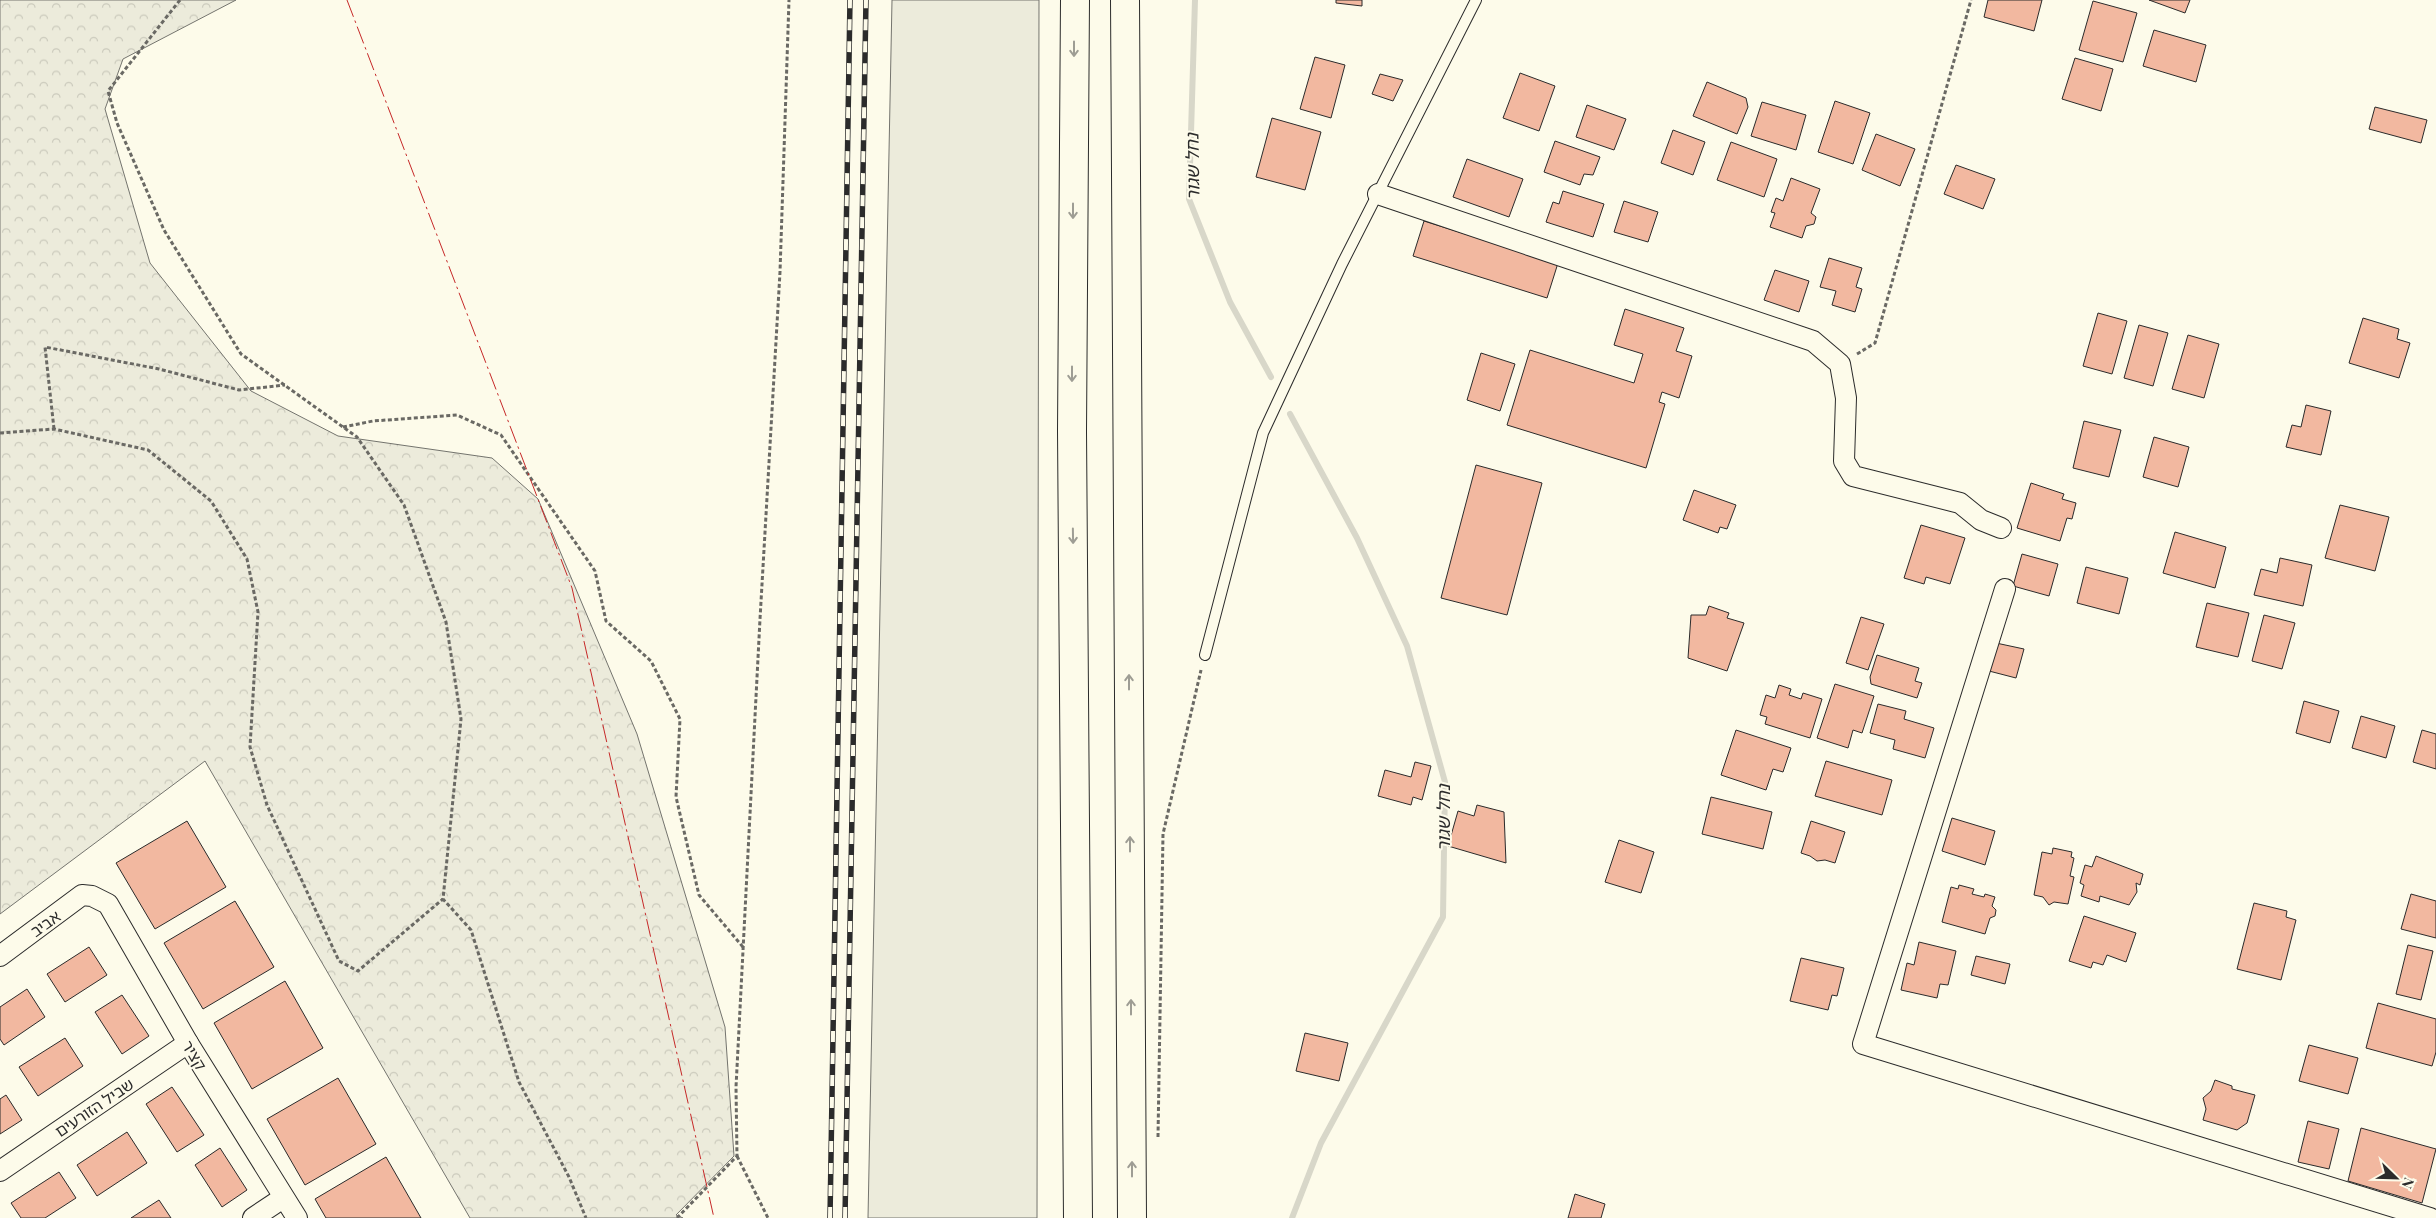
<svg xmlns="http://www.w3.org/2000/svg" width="2436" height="1218" font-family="'Playfair Display','Noto Sans Hebrew',serif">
	<defs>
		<pattern id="forest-crowns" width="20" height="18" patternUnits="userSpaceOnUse" patternTransform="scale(1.25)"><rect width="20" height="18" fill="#ecebdb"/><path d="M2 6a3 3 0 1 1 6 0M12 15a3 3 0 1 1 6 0" fill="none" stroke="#cbcabc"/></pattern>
	</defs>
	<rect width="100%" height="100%" fill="#fdfbea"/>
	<!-- green -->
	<polygon fill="#ecebdb" stroke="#74746e" points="892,0 1039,0 1037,1218 868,1218"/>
	<!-- forest -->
	<polygon fill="url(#forest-crowns)" stroke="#74746e" points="0,0 236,0 123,59 105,109 150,263 251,391 338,436 492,458 538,499 637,734 725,1027 734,1156 676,1215 683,1218 470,1218 205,761 0,914"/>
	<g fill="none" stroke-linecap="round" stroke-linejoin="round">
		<!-- stream -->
		<g stroke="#d8d7c9" stroke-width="6">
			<polyline points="1195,0 1189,199 1230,302 1271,377"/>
			<polyline points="1290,414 1357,538 1407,646 1445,782 1443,917 1321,1143 1292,1218"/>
		</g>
	</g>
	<!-- building -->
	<g fill="#f2b8a0" stroke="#2b2b2b">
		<polygon points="1336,0 1362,0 1362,6 1336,3"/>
		<polygon points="1988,0 2042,0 2034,31 1984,17"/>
		<polygon points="2149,0 2190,0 2185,13"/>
		<polygon points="2093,1 2137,13 2123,62 2079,50"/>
		<polygon points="2154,30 2206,45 2196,82 2143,66"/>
		<polygon points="1315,57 1345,65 1331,118 1300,109"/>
		<polygon points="2075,58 2113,69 2101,111 2062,99"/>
		<polygon points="1520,73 1555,86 1539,131 1503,118"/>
		<polygon points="1380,74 1403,80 1393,101 1372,94"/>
		<polygon points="1707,82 1746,98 1748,107 1737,134 1693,116"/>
		<polygon points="1835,101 1870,113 1853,164 1818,152"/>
		<polygon points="1762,102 1806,115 1796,150 1751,136"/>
		<polygon points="1587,105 1626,119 1614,150 1576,137"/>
		<polygon points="2375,107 2427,120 2421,143 2369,129"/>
		<polygon points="1272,118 1321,132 1305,190 1256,177"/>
		<polygon points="1673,130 1705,142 1693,175 1661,163"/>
		<polygon points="1876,134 1915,149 1900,186 1862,170"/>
		<polygon points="1555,141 1600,157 1593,175 1584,174 1580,185 1544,172"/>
		<polygon points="1731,142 1777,159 1764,197 1717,180"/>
		<polygon points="1467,159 1523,179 1509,217 1453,197"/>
		<polygon points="1956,165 1995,179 1983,209 1944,194"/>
		<polygon points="1791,178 1820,189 1811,213 1816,217 1814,224 1806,226 1802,238 1770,227 1775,213 1771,212 1776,198 1783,201"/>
		<polygon points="1563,191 1604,204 1593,237 1546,222 1553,202 1559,204"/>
		<polygon points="1624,201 1658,212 1648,242 1614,232"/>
		<polygon points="1424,221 1558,263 1547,298 1413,256"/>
		<polygon points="1829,258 1862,268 1856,287 1862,289 1855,312 1832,305 1836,291 1820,287"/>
		<polygon points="1775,270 1809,281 1799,312 1764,300"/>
		<polygon points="1625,309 1684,328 1676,351 1692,356 1679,398 1662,392 1659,402 1665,404 1646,468 1507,425 1530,350 1634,383 1643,354 1614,345"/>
		<polygon points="2098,313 2127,321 2112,374 2083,366"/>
		<polygon points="2363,318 2399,329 2397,339 2410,343 2399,378 2349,363"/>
		<polygon points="2139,325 2168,333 2153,386 2124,378"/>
		<polygon points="2188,335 2219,344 2204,398 2172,389"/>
		<polygon points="1481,353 1515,364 1500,411 1467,400"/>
		<polygon points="2306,405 2331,411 2321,455 2286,447 2292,425 2301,427"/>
		<polygon points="2084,421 2121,430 2109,477 2073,468"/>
		<polygon points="2154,437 2189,447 2178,487 2143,477"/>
		<polygon points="1476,465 1542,483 1507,615 1441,598"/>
		<polygon points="2031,483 2064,494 2062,499 2076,503 2072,519 2067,518 2060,541 2017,528"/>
		<polygon points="1694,490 1736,505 1727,529 1720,527 1718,533 1683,520"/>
		<polygon points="2340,505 2389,517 2375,571 2325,558"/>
		<polygon points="1921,525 1965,538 1950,584 1926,577 1924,584 1904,578"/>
		<polygon points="2175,532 2226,547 2215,588 2163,573"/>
		<polygon points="2022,554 2058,564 2049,596 2013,586"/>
		<polygon points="2280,558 2312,565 2303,606 2254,595 2261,569 2277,573"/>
		<polygon points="2086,567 2128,578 2119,614 2077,603"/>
		<polygon points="2207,603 2249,613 2238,657 2196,647"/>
		<polygon points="1709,606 1729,613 1727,618 1744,623 1727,671 1688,658 1691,615 1706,615"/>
		<polygon points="2264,615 2295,623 2282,669 2252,661"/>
		<polygon points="1861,617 1884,624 1868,670 1846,663"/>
		<polygon points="1996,643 2024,649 2016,678 1989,671"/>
		<polygon points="1877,655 1919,668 1915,681 1922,683 1917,698 1871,684 1870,677"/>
		<polygon points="1835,684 1874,696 1862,733 1853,730 1848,748 1817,738"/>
		<polygon points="1779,685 1791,689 1789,695 1801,699 1803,693 1822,699 1810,738 1765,724 1767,717 1760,715 1766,695 1775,698"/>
		<polygon points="2304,701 2339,711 2330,743 2296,733"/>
		<polygon points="1878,704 1906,711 1904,719 1934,728 1925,758 1893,749 1895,740 1870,733"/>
		<polygon points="2361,716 2395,726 2386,758 2352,748"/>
		<polygon points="1736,730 1791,748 1783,772 1773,769 1766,790 1721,775"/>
		<polygon points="2422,730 2436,734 2436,769 2413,762"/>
		<polygon points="1826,761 1892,780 1882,815 1815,796"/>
		<polygon points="1415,762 1431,766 1422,800 1413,797 1411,805 1378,796 1385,770 1411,777"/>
		<polygon points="1711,797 1772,812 1763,849 1702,834"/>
		<polygon points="1477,805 1504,812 1506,863 1448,846 1458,811 1474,816"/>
		<polygon points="1952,818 1995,831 1985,865 1942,851"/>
		<polygon points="187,821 226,887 155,929 116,863"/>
		<polygon points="1811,821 1845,832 1835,863 1825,860 1817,861 1810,856 1801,853"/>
		<polygon points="1619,840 1654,852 1641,893 1605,882"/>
		<polygon points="2053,848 2072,852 2071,857 2074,858 2070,876 2074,877 2068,904 2054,902 2049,905 2043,897 2034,895 2042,852 2052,854"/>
		<polygon points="2096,856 2143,874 2140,885 2136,883 2137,892 2129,905 2100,896 2099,902 2081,896 2084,885 2080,883 2085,865 2092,867"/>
		<polygon points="1959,885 1974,889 1972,894 1984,897 1985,894 1995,897 1992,906 1996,910 1995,916 1990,918 1985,934 1942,922 1951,887 1958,889"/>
		<polygon points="2411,894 2436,901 2436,938 2401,929"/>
		<polygon points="235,901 274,967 203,1009 164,943"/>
		<polygon points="2254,903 2287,911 2286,917 2296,920 2281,980 2237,969"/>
		<polygon points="2084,916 2136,933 2126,962 2107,955 2103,965 2093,962 2091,968 2069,961"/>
		<polygon points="1919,942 1956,951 1948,985 1940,984 1937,998 1901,990 1907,963 1914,965"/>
		<polygon points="2408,945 2433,951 2421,1000 2396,994"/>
		<polygon points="89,947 107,975 65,1002 47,974"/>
		<polygon points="1976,956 2010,964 2005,984 1971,975"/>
		<polygon points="1801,958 1844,968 1837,996 1832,995 1828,1010 1790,1001"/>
		<polygon points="285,981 323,1048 252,1089 214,1023"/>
		<polygon points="27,989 45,1017 4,1045 0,1039 0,1007"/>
		<polygon points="122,995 149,1036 122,1054 95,1012"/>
		<polygon points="2378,1003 2436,1019 2436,1052 2432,1066 2366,1048"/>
		<polygon points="1305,1033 1348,1043 1339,1081 1296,1071"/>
		<polygon points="65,1038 83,1066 38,1096 19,1067"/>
		<polygon points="2309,1045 2358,1058 2348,1094 2299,1081"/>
		<polygon points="338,1078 376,1144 305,1185 267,1119"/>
		<polygon points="2215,1080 2232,1086 2232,1089 2255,1095 2247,1123 2237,1130 2203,1120 2206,1109 2203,1098 2211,1091"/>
		<polygon points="172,1087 204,1135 177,1152 146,1104"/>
		<polygon points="6,1095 22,1120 0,1134 0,1099"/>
		<polygon points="2308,1121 2339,1129 2329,1169 2298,1162"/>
		<polygon points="2361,1128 2436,1149 2422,1203 2348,1181"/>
		<polygon points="127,1132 147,1163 97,1196 77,1165"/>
		<polygon points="220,1148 247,1190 222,1207 195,1165"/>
		<polygon points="386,1157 421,1218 326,1218 315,1199"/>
		<polygon points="59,1172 76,1198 45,1218 21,1218 11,1203"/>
		<polygon points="1575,1194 1605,1204 1601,1218 1568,1218"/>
		<polygon points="159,1200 171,1218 131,1218"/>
	</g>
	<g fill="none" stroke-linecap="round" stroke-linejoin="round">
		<defs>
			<polyline id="lane" points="1205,655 1263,433 1342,264 1476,0"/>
			<g id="street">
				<polyline points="1378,194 1813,341 1840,364 1846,398 1844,461 1853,476 1960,503 1981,520 2001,528"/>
				<polyline points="2005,589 1863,1044 2430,1218"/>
				<polyline points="0,956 82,895 92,896 108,904 188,1043 297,1218"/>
				<polyline points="0,1171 188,1043"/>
				<polyline points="253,1218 283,1198"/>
			</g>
			<g id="highway">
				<polyline points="1075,0 1072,431 1078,1218"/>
				<polyline points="1125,0 1132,1218"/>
			</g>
		</defs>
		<!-- lane casing -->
		<use href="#lane" stroke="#2b2b2b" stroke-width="12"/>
		<!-- street casing -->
		<use href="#street" stroke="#2b2b2b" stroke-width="22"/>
		<!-- highway casing -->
		<use href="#highway" stroke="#2b2b2b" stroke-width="30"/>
		<!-- path -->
		<g stroke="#6a6964" stroke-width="3" stroke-dasharray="4 2.5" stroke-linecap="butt">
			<polyline points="180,0 108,91 117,123 164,230 241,354 357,437 404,505 446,622 461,719 443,899 471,930 519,1082 569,1177 586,1218"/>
			<polyline points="1857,354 1875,343 1971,0"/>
			<polyline points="343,427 373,421 457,415 501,435 595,571 606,621 651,661 680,719 676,797 699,895 743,947"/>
			<polyline points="54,429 45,347 159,369 239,390 285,385"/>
			<polyline points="0,433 54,429 148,450 211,501 247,559 258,612 250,747 267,805 339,961 358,971 443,899"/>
			<polyline points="1158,1137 1163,834 1201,670"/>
			<polyline points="737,1156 768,1218"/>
			<polyline points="677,1218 737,1156 736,1087 760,619 780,272 789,0"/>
		</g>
		<!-- lane -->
		<use href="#lane" stroke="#fdfbea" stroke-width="10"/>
		<!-- street -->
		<use href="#street" stroke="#fdfbea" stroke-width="20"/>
		<!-- highway -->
		<use href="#highway" stroke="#fdfbea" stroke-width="28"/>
		<defs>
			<g id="rail">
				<polyline points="830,1218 850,0"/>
				<polyline points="845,1218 866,0"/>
			</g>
		</defs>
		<!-- rail casing -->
		<use href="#rail" stroke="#2b2b2b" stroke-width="5.5"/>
		<!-- rail -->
		<use href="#rail" stroke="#fdfbea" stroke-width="4" stroke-dasharray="11" stroke-linecap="butt"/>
		<!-- power -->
		<polyline stroke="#c62828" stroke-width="1" stroke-dasharray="18 4 2.5 4" stroke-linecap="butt" points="347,0 572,588 714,1218"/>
	</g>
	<!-- one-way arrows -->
	<defs><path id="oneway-shaft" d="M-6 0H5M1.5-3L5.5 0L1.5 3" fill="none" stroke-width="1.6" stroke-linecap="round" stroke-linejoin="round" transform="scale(1.25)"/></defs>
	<g stroke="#9e9d94">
		<use href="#oneway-shaft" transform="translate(1074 49) rotate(90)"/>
		<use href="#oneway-shaft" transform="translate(1073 211) rotate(90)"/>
		<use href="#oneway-shaft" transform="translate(1072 374) rotate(90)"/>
		<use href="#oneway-shaft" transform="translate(1073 536) rotate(89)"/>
		<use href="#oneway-shaft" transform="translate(1129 682) rotate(-90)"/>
		<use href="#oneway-shaft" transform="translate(1130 844) rotate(-90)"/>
		<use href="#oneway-shaft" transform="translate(1131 1007) rotate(-90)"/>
		<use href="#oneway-shaft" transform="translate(1132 1169) rotate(-90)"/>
	</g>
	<g text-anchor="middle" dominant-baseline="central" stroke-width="4" stroke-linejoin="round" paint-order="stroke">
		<!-- street labels -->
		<g font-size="16" fill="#2b2b2b" stroke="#fdfbea">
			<text transform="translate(45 923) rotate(-36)">אביב</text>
			<text transform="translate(195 1055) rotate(59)">קציר</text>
			<text transform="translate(94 1107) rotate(-34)">שביל הזורעים</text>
		</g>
		<!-- water labels -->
		<g font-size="18" font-style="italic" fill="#2b2b2b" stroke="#fdfbea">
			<text transform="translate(1192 167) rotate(-91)">נחל שגור</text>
			<text transform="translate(1443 818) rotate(-90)">נחל שגור</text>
		</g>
	</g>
	<!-- north arrow -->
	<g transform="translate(2396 1178) rotate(113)" stroke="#fdfbea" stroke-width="4" paint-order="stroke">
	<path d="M0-4L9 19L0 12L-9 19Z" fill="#2b2b2b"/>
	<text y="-8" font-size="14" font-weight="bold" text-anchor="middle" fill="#2b2b2b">N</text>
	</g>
</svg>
